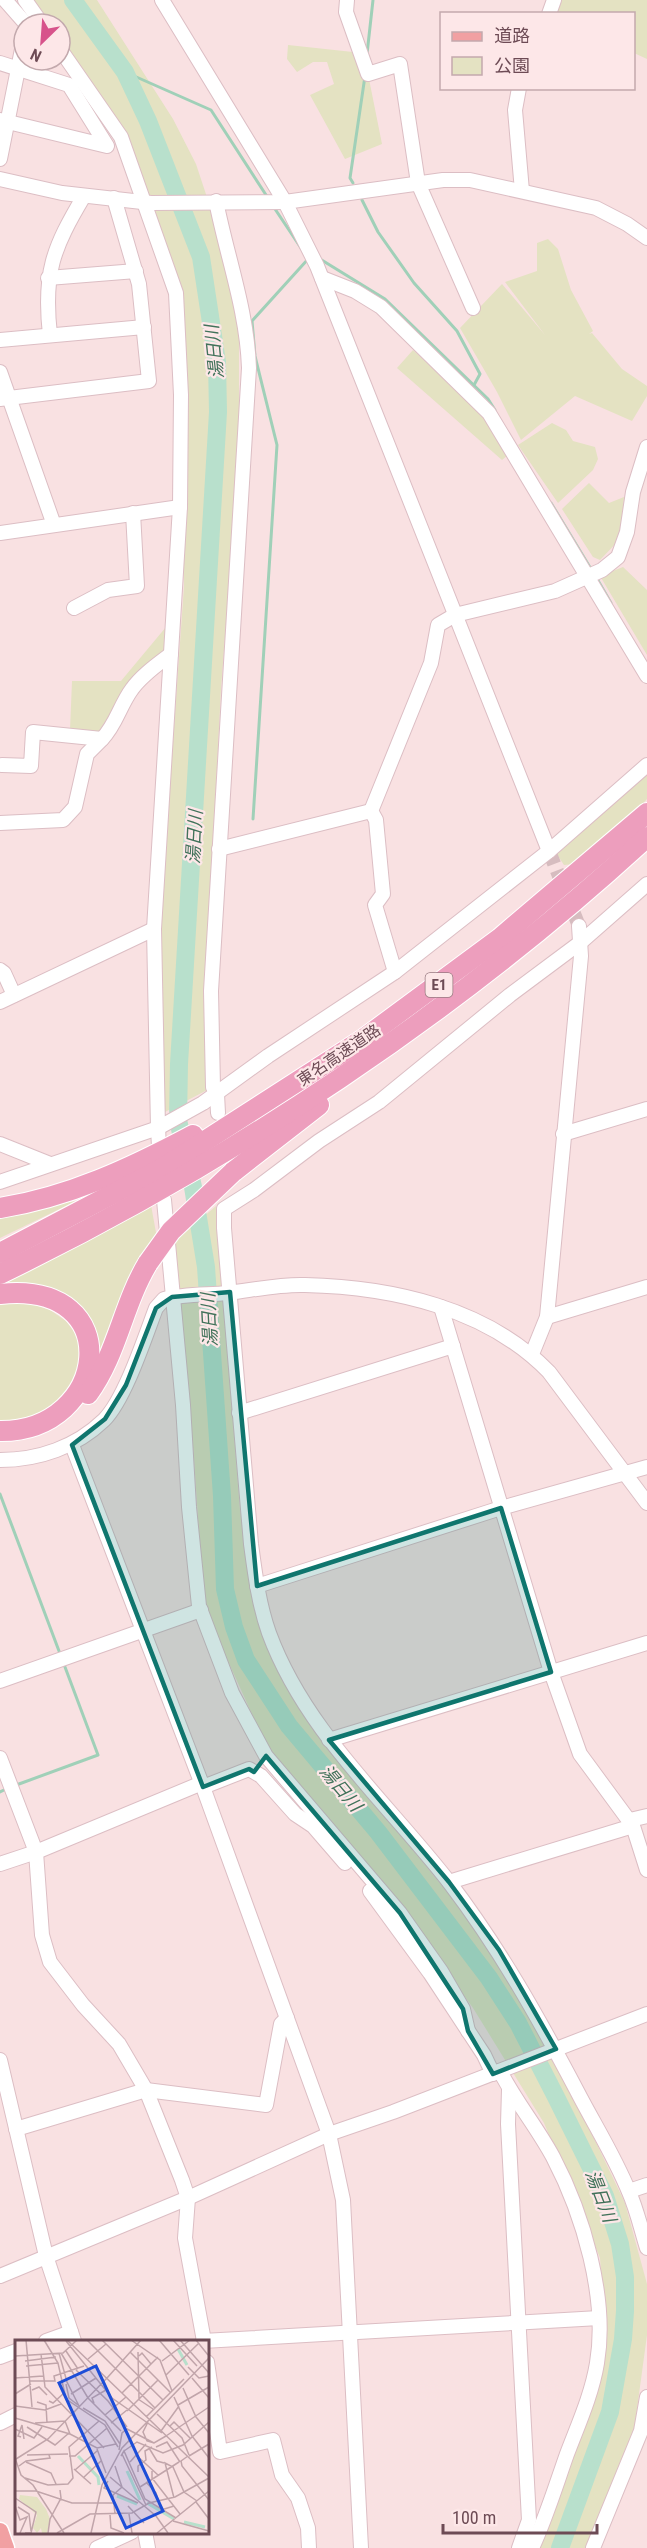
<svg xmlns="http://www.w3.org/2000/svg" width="647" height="2548" font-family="'Roboto Condensed','Noto Sans JP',sans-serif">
	<rect width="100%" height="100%" fill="#f9e1e2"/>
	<!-- green -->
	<g fill="#e4e2c2">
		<polygon points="32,0 97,0 173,119 196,164 239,294 239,453 221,689 211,885 213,1087 165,1112 157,1086 160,926 184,586 181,408 167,259 114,126 60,44 60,24 47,24"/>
		<polygon points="558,0 647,0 647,59 634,53 634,14 553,14"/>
		<polygon points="288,45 353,52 368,74 382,144 345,159 310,95 334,84 327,62 313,62 297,72 287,59"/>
		<polygon points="548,239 558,249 571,290 593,331 589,334 592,333 622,369 647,386 647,396 632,421 575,396 521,440 497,392 460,328 502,284 545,335 505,282 537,271 537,243"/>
		<polygon points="413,350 489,418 508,455 502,460 397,368"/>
		<polygon points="552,423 566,430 573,441 595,447 598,459 593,470 558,503 518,445"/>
		<polygon points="589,483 609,503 624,497 621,538 600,560 593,557 562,509"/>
		<polygon points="623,567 647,590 647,655 600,576"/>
		<polygon points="166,627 166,654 102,735 70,730 72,681 121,681"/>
		<polygon points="647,768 647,799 624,824 575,864 564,865 554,850"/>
		<polygon points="76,1201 0,1238 0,1214"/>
		<polygon points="151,1205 157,1238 97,1363 58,1295 32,1284 0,1284 0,1281"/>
		<polygon points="216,1206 240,1510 265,1638 317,1732 490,1945 559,2065 625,2203 647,2284 647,2335 634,2431 592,2548 532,2548 606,2343 600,2258 544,2123 473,2008 379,1879 266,1745 204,1608 194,1458 174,1242"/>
		<polygon points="20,1300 50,1310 66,1321 81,1341 82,1364 64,1398 37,1415 0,1422 0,1302"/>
	</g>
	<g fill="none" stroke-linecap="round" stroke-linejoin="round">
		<!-- stream -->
		<g stroke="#a0d0b8" stroke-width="3">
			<polyline points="367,54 373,0"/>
			<polyline points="125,72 211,110 268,198"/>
			<polyline points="353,183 350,178 365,76"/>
			<polyline points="362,200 378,232 414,283 457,331 480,374 474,385"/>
			<polyline points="273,206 301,248"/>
			<polyline points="320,259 385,299 488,399 495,410"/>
			<polyline points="551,503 591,569"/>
			<polyline points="596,577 611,603"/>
			<polyline points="253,819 277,445 255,356 252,321 309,258"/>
			<polyline points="0,1494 59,1651"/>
			<polyline points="19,1784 98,1755 65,1667"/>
			<polyline points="0,1792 4,1790"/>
		</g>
		<!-- river -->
		<polyline stroke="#b8e0cc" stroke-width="18" points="73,0 125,72 148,121 201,257 217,362 218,412 179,1064 178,1120 193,1187 206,1267 222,1496 225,1589 234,1627 246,1660 289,1726 378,1832 489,1978 518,2023 556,2097 605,2196 620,2244 625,2277 625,2311 623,2339 610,2412 560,2548"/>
		<!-- minor-tunnel -->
		<polyline stroke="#d6bcbf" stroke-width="14" stroke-dasharray="14 7" stroke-linecap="butt" points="549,851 579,926"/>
		<defs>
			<g id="minor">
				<polyline points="5,0 26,24"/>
				<polyline points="25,0 42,24"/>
				<polyline points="162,0 285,202 317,266 549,851"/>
				<polyline points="347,0 346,12 368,74 400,64 418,183 473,308"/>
				<polyline points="549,14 554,0"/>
				<polyline points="60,49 121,137 176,293 181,395 180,507 154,929 158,1128 203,1103 268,1056 395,972 549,851 647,765"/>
				<polyline points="0,63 69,85 107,146 0,120"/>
				<polyline points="519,88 515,110 522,191"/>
				<polyline points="0,159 24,39"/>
				<polyline points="0,179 62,193 151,203 285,202 443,180 470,180 596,208 627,224 647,238"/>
				<path d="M216 201C227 257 247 310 249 368L211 991 213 1087 217 1094 218 1113"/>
				<polyline points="48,278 136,271"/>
				<polyline points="322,278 355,291 381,307 489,413 647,676"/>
				<path d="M50 335C43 273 53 248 84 196"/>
				<polyline points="0,340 144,327"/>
				<polyline points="0,372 54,525"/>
				<polyline points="0,399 149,381 139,284 114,198"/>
				<polyline points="0,533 180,507"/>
				<polyline points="74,608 108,590 137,586 133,513"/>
				<path d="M2 765 31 766 33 732 102 739C116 725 120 705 132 689 142 675 158 664 171 654"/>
				<polyline points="371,811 431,663 438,625 455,615 555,591 602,570 618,557 627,532 633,492 647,447"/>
				<polyline points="371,811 376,820 383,894 375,905 395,972"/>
				<polyline points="0,823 63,820 75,807 87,754 102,739"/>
				<polyline points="219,849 371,811"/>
				<path d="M647 884 581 942 510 995 379 1102 319 1141 254 1190 224 1209V1228L251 1544C255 1574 259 1605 269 1633 305 1731 386 1801 449 1882 500 1949 538 2017 577 2091 594 2124 615 2157 629 2192 637 2210 641 2229 647 2248"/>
				<polyline points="0,970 4,973 14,995"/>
				<polyline points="0,1002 154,929"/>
				<polyline points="563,1134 647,1109"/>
				<polyline points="0,1144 50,1164"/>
				<polyline points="0,1182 158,1128 159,1147"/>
				<polyline points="164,1200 183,1405 189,1507 199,1606 232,1693 266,1756 400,1913 441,1971 463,2009 468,2031"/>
				<polyline points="441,1307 551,1672 580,1754 633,1826 647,1870"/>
				<polyline points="547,1317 647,1287"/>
				<polyline points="532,1354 547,1317 581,956 579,926"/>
				<polyline points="239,1413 453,1346"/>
				<polyline points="72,1445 203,1787 329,2134 343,2200 361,2548"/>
				<path d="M0 1460C39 1460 76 1447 104 1420 125 1399 145 1337 156 1308L164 1299C185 1294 207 1295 228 1293 253 1290 280 1284 305 1285 392 1287 487 1308 549 1372L647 1503"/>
				<polyline points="257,1586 501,1508 647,1467"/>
				<polyline points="0,1681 201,1610"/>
				<polyline points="329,1740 647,1643"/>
				<polyline points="0,1758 36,1852 42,1935 50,1962 83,2005 119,2044 146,2090 182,2180 188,2198 185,2238 204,2341"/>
				<polyline points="203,1787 249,1769 261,1776 295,1814 313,1826 345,1863"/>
				<polyline points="630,1820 647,1816"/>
				<polyline points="0,1864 36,1852 202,1783"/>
				<polyline points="449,1882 633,1826"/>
				<polyline points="370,1891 430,1973 484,2055 493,2074"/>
				<polyline points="0,2060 46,2256 74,2341"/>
				<path d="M500 2071C515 2101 537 2127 553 2157 583 2214 608 2298 597 2363 592 2394 578 2425 567 2454 556 2485 546 2518 532 2548"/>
				<polyline points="509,2090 508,2124 529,2520 519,2548"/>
				<polyline points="16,2129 146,2090 266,2105 281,2024 287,2018"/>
				<polyline points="629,2191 647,2185"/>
				<polyline points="0,2276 188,2198 329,2134 393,2112 647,2014"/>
				<polyline points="46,2341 71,2332"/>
				<polyline points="203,2341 599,2318"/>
				<polyline points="0,2357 16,2351"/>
				<polyline points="207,2362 220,2452 273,2440 282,2475 298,2498 308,2528 309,2548"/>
				<polyline points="0,2423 16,2415"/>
				<polyline points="145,2532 148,2548"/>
				<polyline points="97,2548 132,2532"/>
				<polyline points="593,2548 641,2431 647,2397"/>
			</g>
			<polyline id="major" points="0,2531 6,2548"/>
			<g id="highway">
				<polyline points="233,1172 319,1105"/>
				<path d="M0 1208C69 1197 131 1168 193 1135"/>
				<polyline points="0,1253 166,1166 362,1040 500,938 647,813"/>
				<path d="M0 1274C231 1162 458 1011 647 837"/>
				<path d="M0 1294C129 1280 109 1432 0 1431"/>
				<path d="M88 1394C117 1355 123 1304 148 1263"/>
			</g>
		</defs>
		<!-- minor casing -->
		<use href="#minor" stroke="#dcbec4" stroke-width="16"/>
		<!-- major casing -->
		<use href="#major" stroke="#fff" stroke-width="19"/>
		<!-- highway casing -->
		<use href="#highway" stroke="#fff" stroke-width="22"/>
		<!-- minor -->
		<use href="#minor" stroke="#fff" stroke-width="14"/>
		<!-- major -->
		<use href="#major" stroke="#f1a0a2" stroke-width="16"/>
		<!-- highway -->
		<use href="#highway" stroke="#ed9ebd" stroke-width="20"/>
		<defs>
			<polyline id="highway-bridge" points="148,1263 171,1231 233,1172"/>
		</defs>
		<!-- highway-bridge casing -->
		<use href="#highway-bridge" stroke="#fff" stroke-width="22" stroke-linecap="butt"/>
		<!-- highway-bridge -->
		<use href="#highway-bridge" stroke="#ed9ebd" stroke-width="20"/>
	</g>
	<!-- marked area -->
	<path fill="#0f766e" fill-opacity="0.2" stroke="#0f766e" stroke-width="4.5" stroke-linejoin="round" d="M230 1292 257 1586 501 1508 551 1672 329 1740 449 1882 499 1950 556 2049 493 2074 468 2031 463 2009 400 1913 266 1756 254 1772 249 1769 203 1787 72 1445 105 1419 126 1385 156 1308 172 1297Z"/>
	<g text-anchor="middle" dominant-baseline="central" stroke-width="4.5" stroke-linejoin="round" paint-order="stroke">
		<!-- shield labels -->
		<rect fill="#fde7e8" stroke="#987a81" stroke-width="1.5" x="425.5" y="973" width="27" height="24" rx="4.5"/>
		<g font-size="15" font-weight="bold" fill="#6d4b55">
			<text x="439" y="985">E1</text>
		</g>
		<!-- street labels -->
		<g font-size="16" fill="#6d4b55" stroke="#fde7e8">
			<text transform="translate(339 1055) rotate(-34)">東名高速道路</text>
		</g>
		<!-- water labels -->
		<g font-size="18" font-style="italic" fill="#41725a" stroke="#fde7e8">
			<text transform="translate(214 352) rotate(-96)">湯日川</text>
			<text transform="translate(194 837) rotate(-87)">湯日川</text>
			<text transform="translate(209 1320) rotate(-93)">湯日川</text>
			<text transform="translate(341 1788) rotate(50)">湯日川</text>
			<text transform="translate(601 2196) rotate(69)">湯日川</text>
		</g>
	</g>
	<!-- overview -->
	<g transform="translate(15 2340)">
		<rect width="194" height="194" fill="#f9e1e2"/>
		<path d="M5 155 22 157 31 169 35 179 32 193H27L26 188 22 193 18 188 22 175 4 159Z" fill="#e4e2c2"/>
		<path fill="none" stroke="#b8e0cc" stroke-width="3" d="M163 9 172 25M63 116 83 137 84 145M112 131 125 160M102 156 122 164M132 163 159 179M169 182 190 187"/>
		<path fill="none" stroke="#c1a5aa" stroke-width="1.5" d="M11 0 17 67M29 0 43 23 51 59 90 85 103 107M52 0 194 137M72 0 140 68M87 0 148 60M116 0 145 20 157 51M144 0 174 35M158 0 182 26M165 0 194 33M181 0 193 15M51 1 97 58 147 93M51 11 63 29M115 12 155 52M123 12 124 59M44 13 52 42 64 66M46 13 73 58 106 91M26 14 30 47 89 108M0 16 48 13 62 0M124 16 127 13 136 24M73 19 91 4M10 21 41 17M147 21 175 0M11 26 43 23M173 27 184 38 194 36M61 30 93 61 112 87M151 35 184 3M0 38 28 36M92 38 126 0M177 38 194 58M15 41H40L39 36 69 26M51 44 54 58 63 65M168 48 181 77 194 93M17 50 24 47 32 55M107 53 143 17M0 54 16 44M56 54 81 38M159 57 177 96 194 118M123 59 138 69M34 61 38 63 49 53M22 62 31 65 32 83M79 63 77 58 91 50M163 65 194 47M0 66 30 70 46 64M68 68 90 81 105 104M112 71 143 40M142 74 167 98 174 115M90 75 111 57M131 77 169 39M0 78 55 94 82 108 101 104M133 82 128 92 132 101 139 103 151 96M20 83 50 81 55 94M96 83 112 70M155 86 159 82 175 98M12 87 40 105 54 93M0 89 19 98 27 87M146 91 164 66M151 96 194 67M6 97 3 96 7 85 9 99M141 107 152 102 165 122M134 108 142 121 149 123M82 109 91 133M104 110 107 93 112 89 139 103M109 111 122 102 148 113 168 105 194 82M107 114 131 165M12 115 53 114M121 115 143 135M54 116H60L92 88M106 116 109 111 130 159 161 178M173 116 166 121 167 126 194 160M174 116 194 104M0 118 6 135 18 145 49 193M1 119 33 99 92 38M11 122 36 133 41 144M115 122 131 104M4 126 11 121 35 118 34 115M59 129 76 144M60 130 82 111M137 131V138L165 174M123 132V126L131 120 130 111 137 107M95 137 141 176 153 193M10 138 33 145 53 144 58 138 54 107 84 81M68 138 86 121M93 141 89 148 123 163M131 142 141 153 146 170 159 166M125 147 164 122M0 151H21L57 163H100M0 158 21 172 16 193H10M159 158 150 123 158 127 169 152 182 161M181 162 194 179M0 166 5 180 12 177 5 193M113 166 129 183M3 167 14 174 16 191M100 174 98 155 107 147 100 126M114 174 117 193M95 175 96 188 109 193M158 181 194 191M33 193 35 179 46 158 45 150M42 193 75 174 117 173 134 163 160 157 194 138M76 193 87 145 107 108 194 18M142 193 194 151"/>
		<path fill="#1d4ed8" fill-opacity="0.15" stroke="#1d4ed8" stroke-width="3" d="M81 26 148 171 111 188 44 43Z"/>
		<rect width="194" height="194" fill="none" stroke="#6d4b55" stroke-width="3"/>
	</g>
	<!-- legend -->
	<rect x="440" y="12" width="195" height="78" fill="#fde7e8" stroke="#c3a9ad" stroke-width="1.5"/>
	<rect x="452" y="32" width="30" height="9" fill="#f1a0a2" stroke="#c3a9ad" stroke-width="1.5"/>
	<text x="494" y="42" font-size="18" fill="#6d4b55">道路</text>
	<rect x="452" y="57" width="30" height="18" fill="#e4e2c2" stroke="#c3a9ad" stroke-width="1.5"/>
	<text x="494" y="72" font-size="18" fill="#6d4b55">公園</text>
	<!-- north arrow -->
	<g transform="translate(42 42) rotate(205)"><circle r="28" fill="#fde7e8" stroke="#c3a9ad" stroke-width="1.5"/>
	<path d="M0-4.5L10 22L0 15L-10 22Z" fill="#d7538b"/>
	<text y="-9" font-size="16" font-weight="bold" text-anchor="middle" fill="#6d4b55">N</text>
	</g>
	<!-- scale -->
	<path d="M443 2524v9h154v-9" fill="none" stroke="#6d4b55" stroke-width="3"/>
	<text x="452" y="2524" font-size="18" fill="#6d4b55" stroke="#fde7e8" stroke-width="4.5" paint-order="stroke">100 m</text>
</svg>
